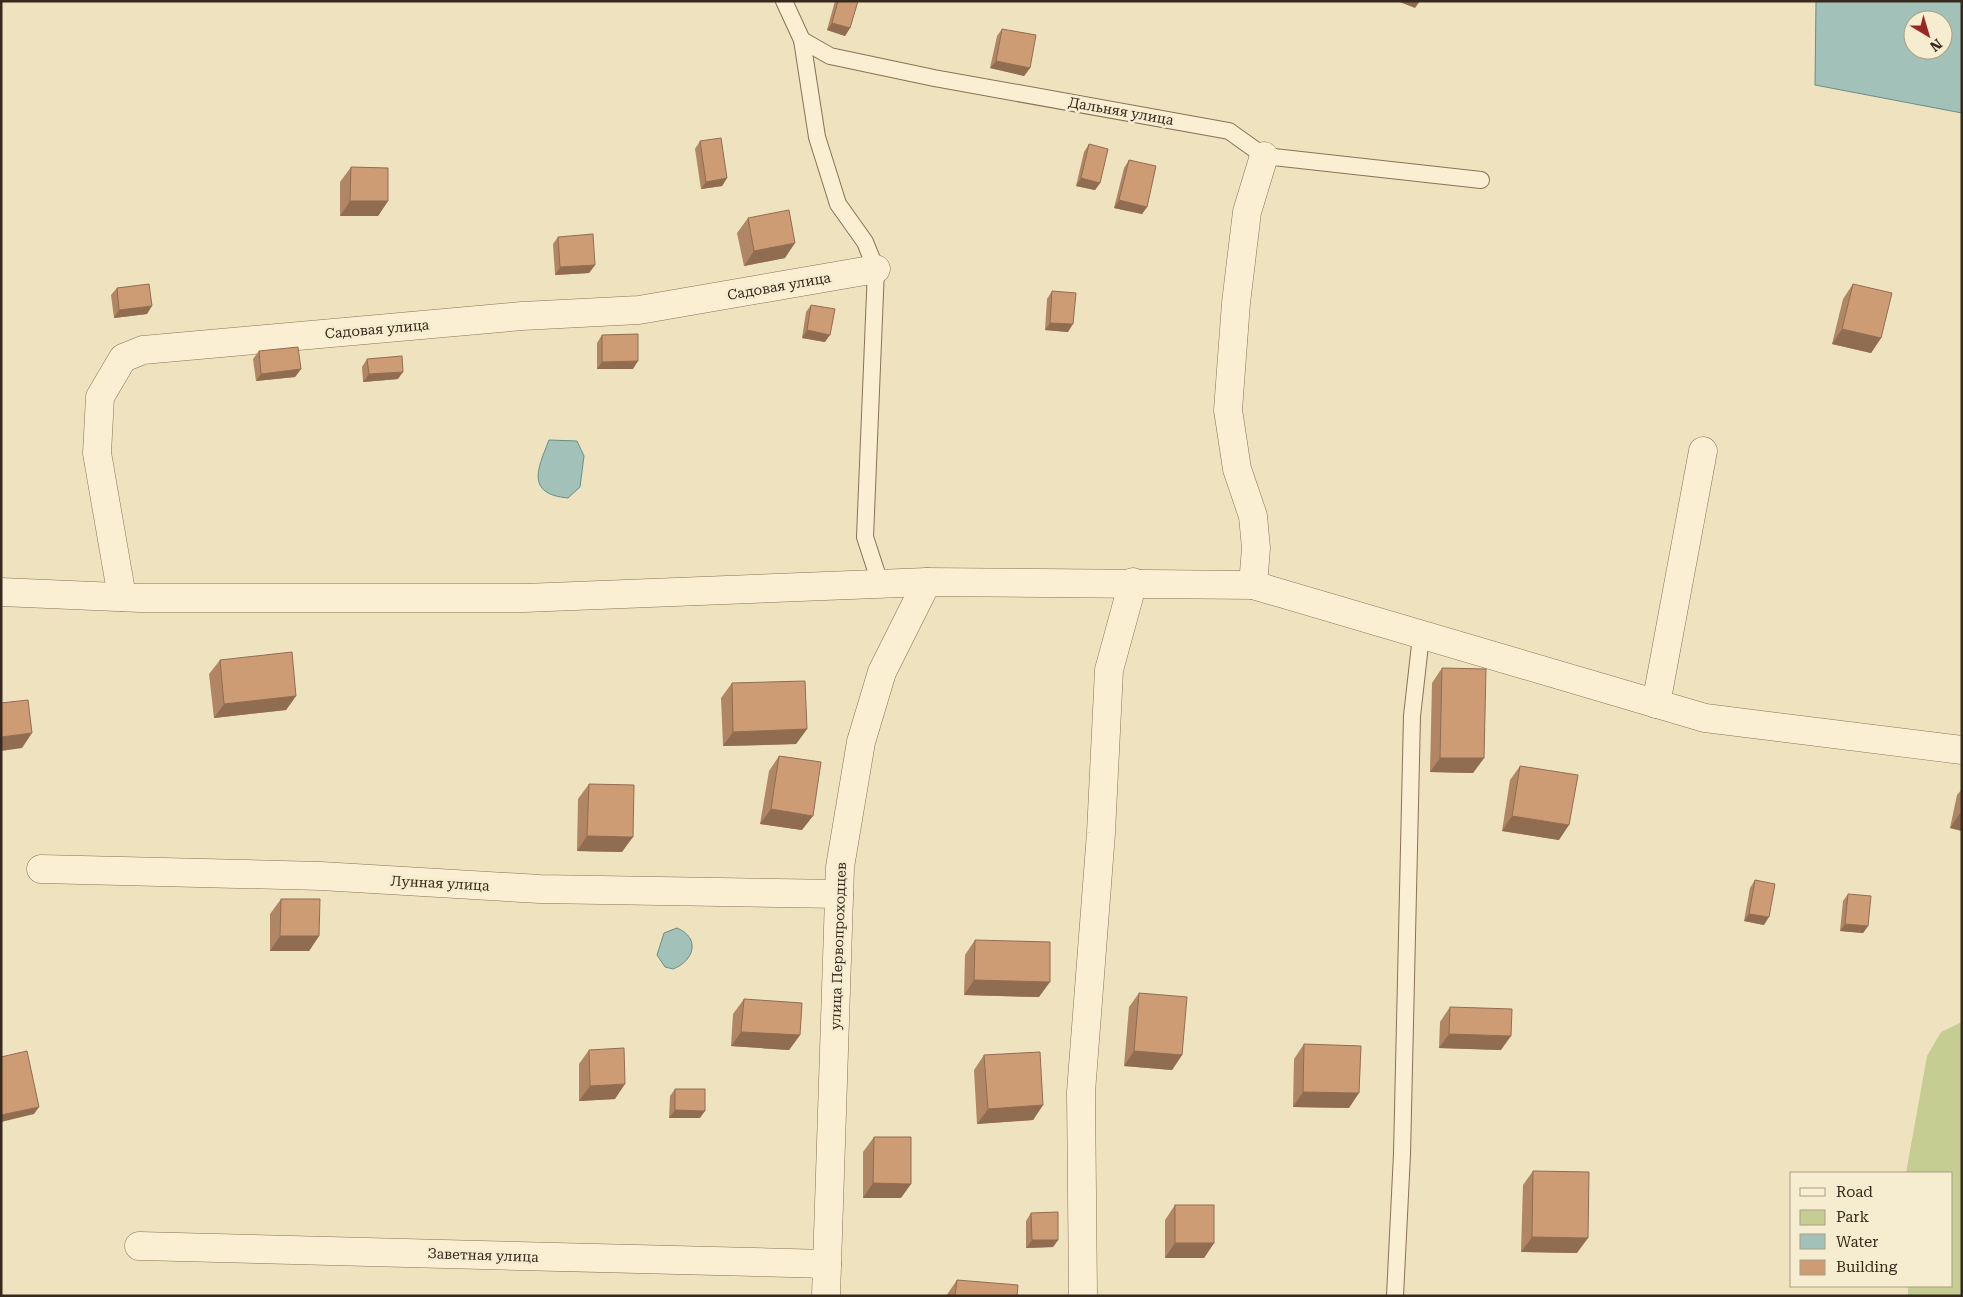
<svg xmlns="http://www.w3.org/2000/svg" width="1963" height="1297" font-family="'Roboto Serif',serif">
	<rect width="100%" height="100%" fill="#efe2bf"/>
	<!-- green -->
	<polygon fill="#c5cd93" points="1962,1022 1962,1296 1908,1296 1908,1286 1952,1286 1952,1173 1906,1173 1927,1056 1941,1032"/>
	<!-- water -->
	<g fill="#a2c1b8" stroke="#698e86" fill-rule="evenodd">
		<path d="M1816 1H1962V113L1815 85ZM1913 20H1943V50H1913Z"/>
		<path d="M549 440 577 441 584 456 580 487 568 498C525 494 538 468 549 440Z"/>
		<path d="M677 928C701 938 694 961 673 969L665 967 657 955 664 933Z"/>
	</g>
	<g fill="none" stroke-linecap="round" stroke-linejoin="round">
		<defs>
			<g id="service">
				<polyline points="784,1 802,40 830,56 934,78 1229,131 1264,156 1481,180"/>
				<polyline points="802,40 817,137 838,204 865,242 876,269 865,537 880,583"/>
				<polyline points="1395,1296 1402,1154 1412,716 1421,636"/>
			</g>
			<g id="minor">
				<polyline points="1253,585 1256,548 1253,516 1237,469 1228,410 1236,303 1247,212 1264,156"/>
				<polyline points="1,592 140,598 524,598 927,582 1253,585 1705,718 1962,750"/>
				<polyline points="122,597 97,453 100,397 123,358 143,350 522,316 639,310 876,269"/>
				<polyline points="1656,704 1703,451"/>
				<polyline points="41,869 321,876 540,889 839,894"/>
				<polyline points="139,1246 827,1264"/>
				<polyline points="826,1296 840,867 861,742 882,672 927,582"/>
				<polyline points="1083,1296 1081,1092 1101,833 1109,670 1133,582"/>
			</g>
		</defs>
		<!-- service casing -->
		<use href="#service" stroke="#887257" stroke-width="18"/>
		<!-- minor casing -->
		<use href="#minor" stroke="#887257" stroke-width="29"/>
		<!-- service -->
		<use href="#service" stroke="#faefd2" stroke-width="16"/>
		<!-- minor -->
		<use href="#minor" stroke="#faefd2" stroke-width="28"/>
	</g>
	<!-- wall -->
	<g fill="#b18664">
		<polygon points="835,1 858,1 850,28 845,36 827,30"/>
		<polygon points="1002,29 1030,68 1024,76 990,68 997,36"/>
		<polygon points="700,141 727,178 722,186 701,189 695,149"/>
		<polygon points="1089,144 1100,183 1095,190 1076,186 1084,152"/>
		<polygon points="1129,160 1147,207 1142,214 1114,208 1124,168"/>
		<polygon points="351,167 388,201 378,216 340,216 340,182"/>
		<polygon points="748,218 785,258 744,266 737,233"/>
		<polygon points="558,237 595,265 589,273 555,275 553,244"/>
		<polygon points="1853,284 1881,338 1871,353 1832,344 1843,299"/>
		<polygon points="117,288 147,314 114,318 111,295"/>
		<polygon points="1052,291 1068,332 1045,330 1047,299"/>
		<polygon points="811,305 825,342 802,338 806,312"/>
		<polygon points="602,335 633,369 597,369 597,343"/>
		<polygon points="259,351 301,369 295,377 256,381 253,359"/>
		<polygon points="367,359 398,379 363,382 362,367"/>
		<polygon points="220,660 296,696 286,710 214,718 209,674"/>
		<polygon points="1442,668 1484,758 1473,773 1430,772 1432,683"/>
		<polygon points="732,683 807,729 796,744 723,746 721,698"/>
		<polygon points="779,756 802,830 760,824 769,771"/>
		<polygon points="1520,766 1559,840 1502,831 1510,780"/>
		<polygon points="589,784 622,852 577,851 578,799"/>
		<polygon points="1962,789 1962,831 1950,828 1957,795"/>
		<polygon points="1755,880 1764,925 1744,921 1750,888"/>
		<polygon points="1848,894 1868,926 1863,933 1840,931 1843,901"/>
		<polygon points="281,899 319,936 309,951 270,951 270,914"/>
		<polygon points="975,940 1039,997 964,995 965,955"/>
		<polygon points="1139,993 1182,1055 1172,1070 1124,1066 1129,1007"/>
		<polygon points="744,999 800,1035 789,1050 731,1046 733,1014"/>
		<polygon points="1450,1007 1501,1050 1439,1048 1440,1022"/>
		<polygon points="1304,1044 1349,1108 1293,1107 1294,1059"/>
		<polygon points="589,1050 615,1099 579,1101 579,1064"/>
		<polygon points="984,1055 1043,1105 1033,1120 977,1124 974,1070"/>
		<polygon points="675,1089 700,1118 669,1118 670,1096"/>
		<polygon points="874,1137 901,1198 863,1198 863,1152"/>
		<polygon points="1533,1171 1577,1253 1521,1252 1523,1185"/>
		<polygon points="1175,1205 1214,1243 1204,1258 1165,1258 1165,1220"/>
		<polygon points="1031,1213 1058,1240 1053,1247 1026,1248 1026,1221"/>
		<polygon points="957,1280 1017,1296 946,1296"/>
	</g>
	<!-- shaded-wall -->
	<g fill="#906d51">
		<polygon points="1397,1 1420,1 1415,8"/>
		<polygon points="832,23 850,28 845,36 827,30"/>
		<polygon points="996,61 1030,68 1024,76 990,68"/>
		<polygon points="727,178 722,186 701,189 706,182"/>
		<polygon points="1081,178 1100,183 1095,190 1076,186"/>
		<polygon points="1119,200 1147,207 1142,214 1114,208"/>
		<polygon points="350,201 388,201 378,216 340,216"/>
		<polygon points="795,243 785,258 744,266 754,251"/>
		<polygon points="595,265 589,273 555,275 560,267"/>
		<polygon points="152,306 147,314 114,318 119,310"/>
		<polygon points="1050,323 1073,324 1068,332 1045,330"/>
		<polygon points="1842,329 1881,338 1871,353 1832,344"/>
		<polygon points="807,330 830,335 825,342 802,338"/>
		<polygon points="638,361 633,369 597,369 602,362"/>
		<polygon points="301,369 295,377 256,381 261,374"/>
		<polygon points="403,372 398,379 363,382 369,374"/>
		<polygon points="296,696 286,710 214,718 224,704"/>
		<polygon points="807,729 796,744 723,746 733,732"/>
		<polygon points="32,733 22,748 1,751 1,737"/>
		<polygon points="1440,758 1484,758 1473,773 1430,772"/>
		<polygon points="771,809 813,816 802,830 760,824"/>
		<polygon points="1960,813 1962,814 1962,831 1950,828"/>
		<polygon points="1512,816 1569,825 1559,840 1502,831"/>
		<polygon points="587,836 633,837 622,852 577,851"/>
		<polygon points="1749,914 1769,917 1764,925 1744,921"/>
		<polygon points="1845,924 1868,926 1863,933 1840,931"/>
		<polygon points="280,936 319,936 309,951 270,951"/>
		<polygon points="974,980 1050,982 1039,997 964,995"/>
		<polygon points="741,1032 800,1035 789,1050 731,1046"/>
		<polygon points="1449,1034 1511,1036 1501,1050 1439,1048"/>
		<polygon points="1134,1051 1182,1055 1172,1070 1124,1066"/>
		<polygon points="625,1084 615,1099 579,1101 590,1086"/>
		<polygon points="1303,1092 1359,1093 1349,1108 1293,1107"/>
		<polygon points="1043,1105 1033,1120 977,1124 988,1109"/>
		<polygon points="39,1107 34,1114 1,1122 1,1115"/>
		<polygon points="675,1110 705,1111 700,1118 669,1118"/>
		<polygon points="873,1183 911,1184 901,1198 863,1198"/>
		<polygon points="1532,1237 1588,1238 1577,1253 1521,1252"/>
		<polygon points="1032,1240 1058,1240 1053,1247 1026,1248"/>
		<polygon points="1175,1243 1214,1243 1204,1258 1165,1258"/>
	</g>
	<!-- building -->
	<g fill="#ce9c74" stroke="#906d51">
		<polygon points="838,1 858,1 850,28 832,23"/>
		<polygon points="1002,29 1036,35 1030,68 996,61"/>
		<polygon points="721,138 727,178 706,182 700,141"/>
		<polygon points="1089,144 1108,149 1100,183 1081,178"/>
		<polygon points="1129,160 1156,166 1147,207 1119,200"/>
		<polygon points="351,167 388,168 388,201 350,201"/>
		<polygon points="789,210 795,243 754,251 748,218"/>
		<polygon points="593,234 595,265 560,267 558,237"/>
		<polygon points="149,284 152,306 119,310 117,288"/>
		<polygon points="1853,284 1892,293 1881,338 1842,329"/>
		<polygon points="1052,291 1076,293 1073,324 1050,323"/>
		<polygon points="811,305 835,309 830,335 807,330"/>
		<polygon points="638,334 638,361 602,362 602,335"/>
		<polygon points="298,347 301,369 261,374 259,351"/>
		<polygon points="402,356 403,372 369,374 367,359"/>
		<polygon points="292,652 296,696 224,704 220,660"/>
		<polygon points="1442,668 1486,669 1484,758 1440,758"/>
		<polygon points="805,681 807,729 733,732 732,683"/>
		<polygon points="28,700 32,733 1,737 1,703"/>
		<polygon points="779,756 821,762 813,816 771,809"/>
		<polygon points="1520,766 1578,775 1569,825 1512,816"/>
		<polygon points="589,784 634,785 633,837 587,836"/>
		<polygon points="1755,880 1775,884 1769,917 1749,914"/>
		<polygon points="1848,894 1871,896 1868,926 1845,924"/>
		<polygon points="281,899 320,899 319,936 280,936"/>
		<polygon points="975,940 1050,942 1050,982 974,980"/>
		<polygon points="1139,993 1187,997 1182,1055 1134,1051"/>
		<polygon points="744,999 802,1003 800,1035 741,1032"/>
		<polygon points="1450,1007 1512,1009 1511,1036 1449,1034"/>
		<polygon points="1304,1044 1361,1046 1359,1093 1303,1092"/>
		<polygon points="624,1048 625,1084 590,1086 589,1050"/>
		<polygon points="27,1051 39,1107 1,1115 1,1057"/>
		<polygon points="1040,1052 1043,1105 988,1109 984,1055"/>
		<polygon points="675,1089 705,1089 705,1111 675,1110"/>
		<polygon points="874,1137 911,1137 911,1184 873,1183"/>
		<polygon points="1533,1171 1589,1172 1588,1238 1532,1237"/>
		<rect x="1175" y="1205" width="39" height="38"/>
		<polygon points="1058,1212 1058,1240 1032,1240 1031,1213"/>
		<polygon points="957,1280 1018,1285 1017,1296 955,1296"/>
	</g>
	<g text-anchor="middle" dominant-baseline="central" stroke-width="5" stroke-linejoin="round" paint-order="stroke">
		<!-- street labels -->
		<g font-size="14" fill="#372a1c" stroke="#f6eccf">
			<text transform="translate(1121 111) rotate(10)">Дальняя улица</text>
			<text transform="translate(779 286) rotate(-10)">Садовая улица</text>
			<text transform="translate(377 329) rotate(-5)">Садовая улица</text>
			<text transform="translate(440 883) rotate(3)">Лунная улица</text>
			<text transform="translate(838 946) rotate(-88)">улица Первопроходцев</text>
			<text transform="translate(483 1255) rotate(2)">Заветная улица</text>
		</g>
	</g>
	<!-- border -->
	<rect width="1963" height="1297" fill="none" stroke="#372a1c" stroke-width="5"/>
	<!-- legend -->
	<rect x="1790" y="1172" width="162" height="115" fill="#f6eccf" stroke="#aa9e87"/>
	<rect x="1800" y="1188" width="25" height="8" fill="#faefd2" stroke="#aa9e87"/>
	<text x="1836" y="1197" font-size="15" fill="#372a1c">Road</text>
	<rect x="1800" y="1210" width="25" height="15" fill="#c5cd93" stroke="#aa9e87"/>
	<text x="1836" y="1222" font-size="15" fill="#372a1c">Park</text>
	<rect x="1800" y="1234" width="25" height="15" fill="#a2c1b8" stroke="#aa9e87"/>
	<text x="1836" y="1247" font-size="15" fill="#372a1c">Water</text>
	<rect x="1800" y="1260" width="25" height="15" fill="#ce9c74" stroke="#aa9e87"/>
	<text x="1836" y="1272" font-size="15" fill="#372a1c">Building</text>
	<!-- north arrow -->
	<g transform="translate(1928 35) rotate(142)"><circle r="24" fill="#f6eccf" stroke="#aa9e87"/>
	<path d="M0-4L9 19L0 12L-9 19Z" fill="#992825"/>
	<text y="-8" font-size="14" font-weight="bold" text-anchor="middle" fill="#372a1c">N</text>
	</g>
</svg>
